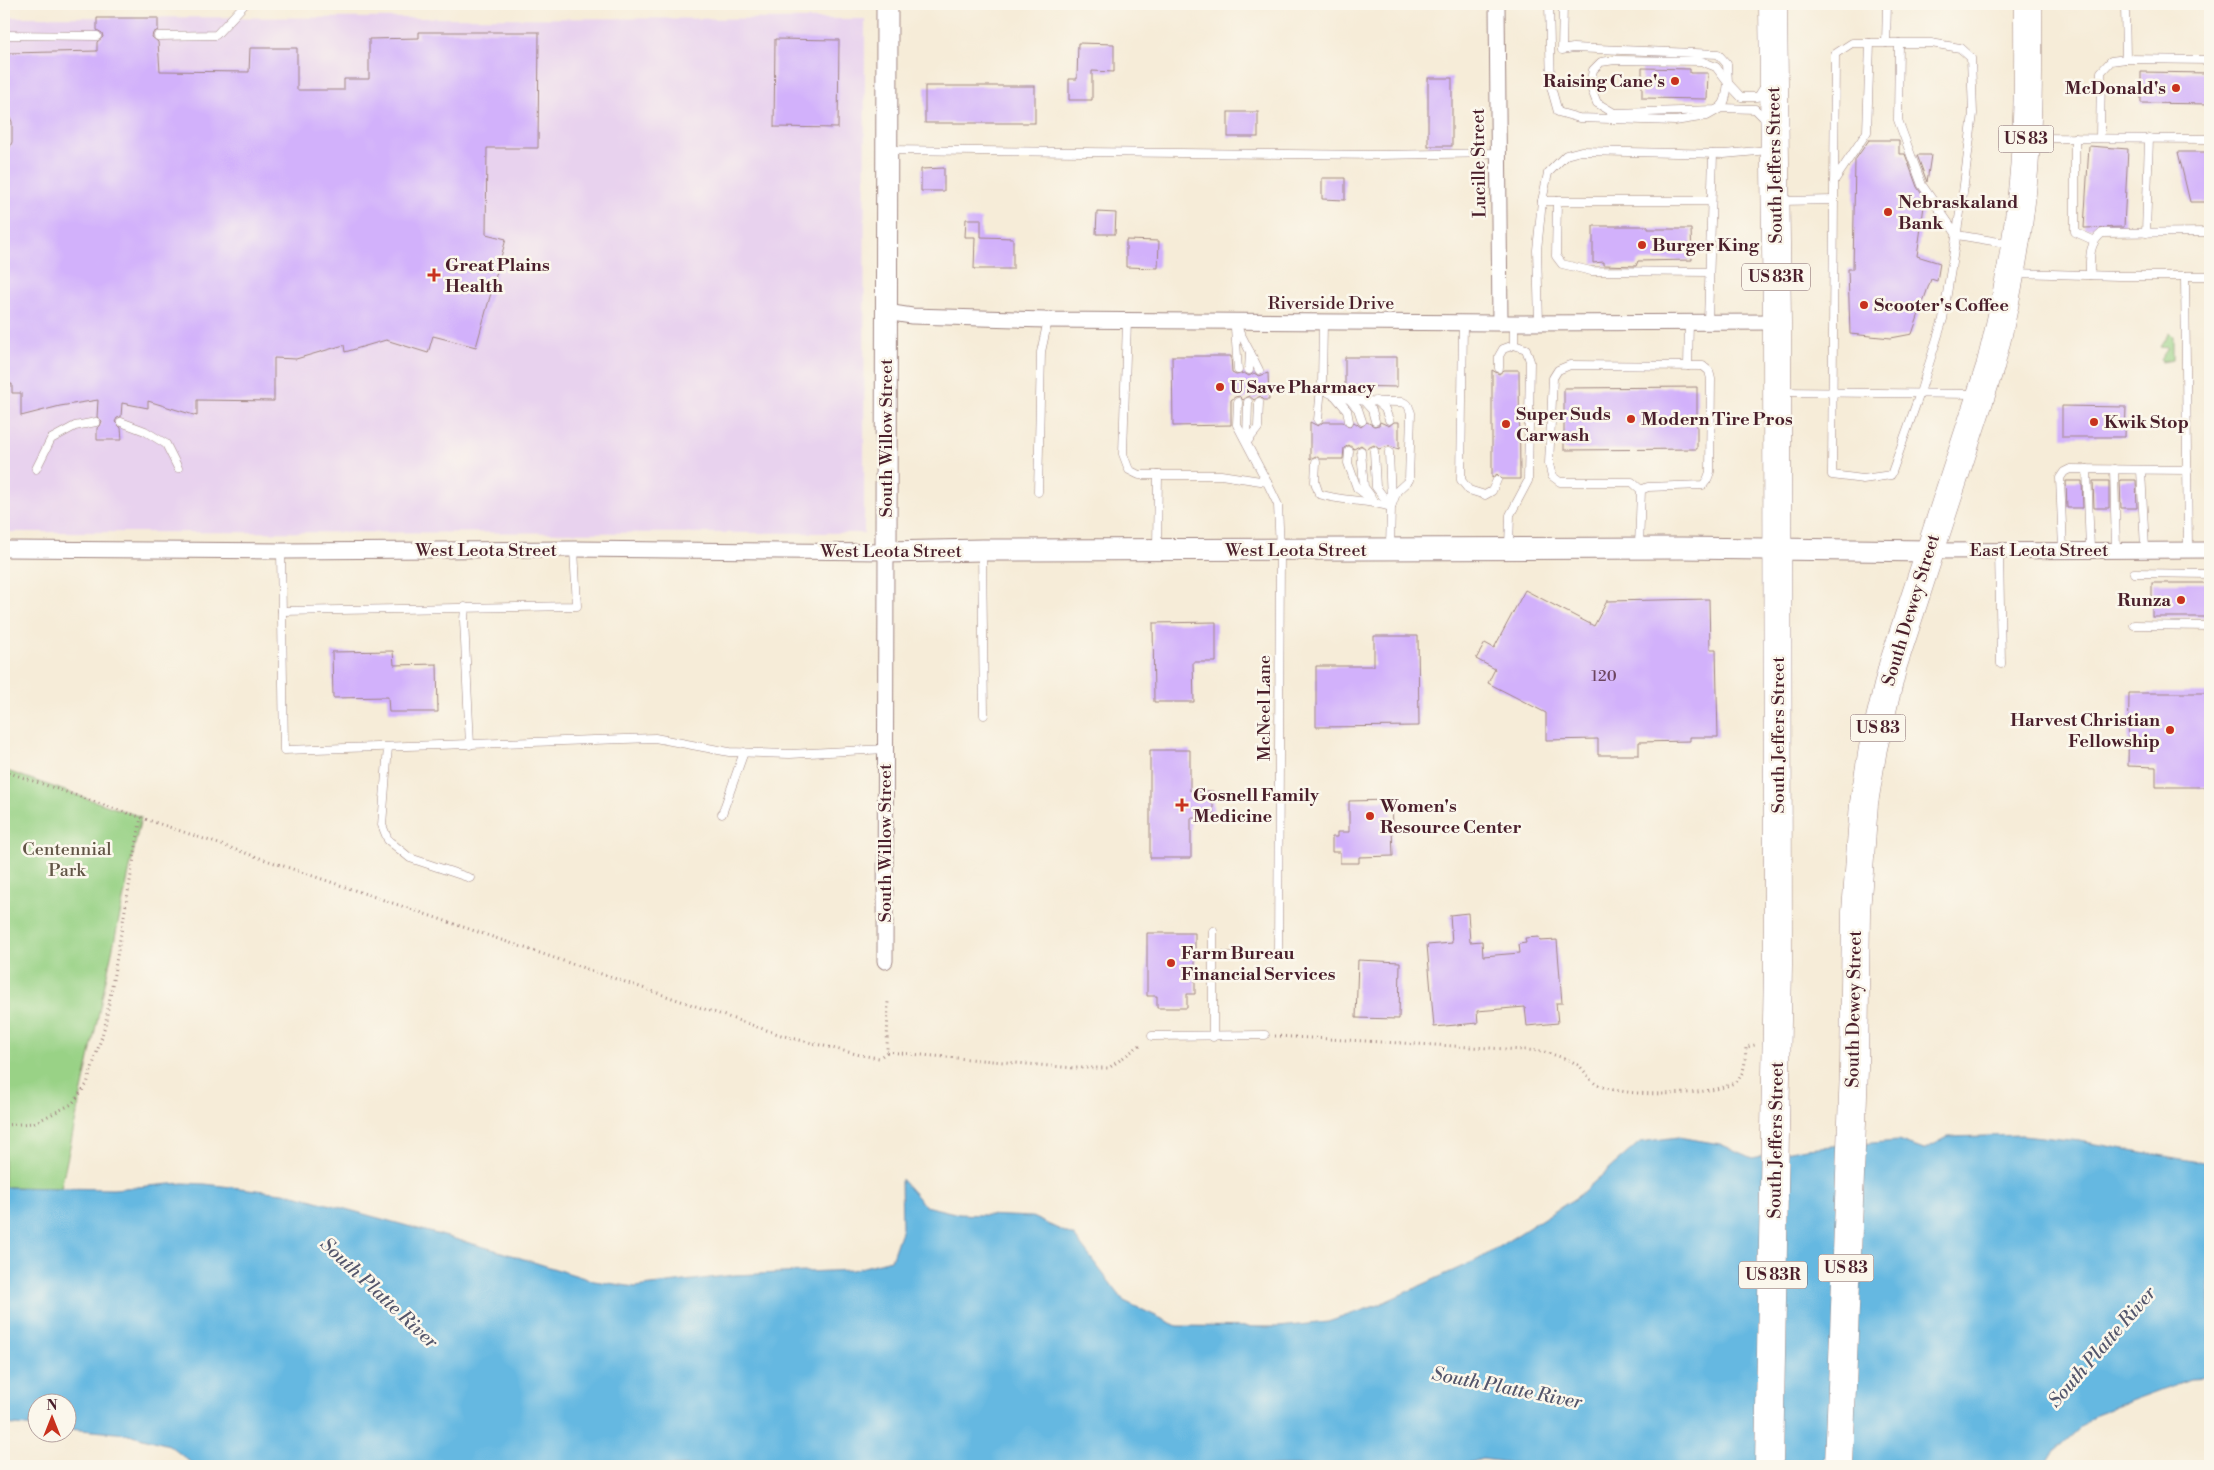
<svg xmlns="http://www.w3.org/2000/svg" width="2214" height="1470" font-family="'Libre Bodoni',serif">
	<rect width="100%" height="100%" fill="#fbf7ec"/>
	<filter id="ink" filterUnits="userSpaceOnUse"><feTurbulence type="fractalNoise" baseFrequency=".02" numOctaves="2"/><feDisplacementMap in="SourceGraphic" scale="10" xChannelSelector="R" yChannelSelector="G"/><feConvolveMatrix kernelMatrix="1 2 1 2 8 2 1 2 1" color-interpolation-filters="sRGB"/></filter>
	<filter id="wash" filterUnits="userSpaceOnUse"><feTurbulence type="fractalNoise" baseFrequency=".0096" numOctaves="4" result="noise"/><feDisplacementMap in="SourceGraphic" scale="20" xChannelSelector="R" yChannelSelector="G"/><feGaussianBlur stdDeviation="1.12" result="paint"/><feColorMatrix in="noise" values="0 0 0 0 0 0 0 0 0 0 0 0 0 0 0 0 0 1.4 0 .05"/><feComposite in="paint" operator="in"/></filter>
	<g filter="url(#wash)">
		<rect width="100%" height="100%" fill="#f6ecd8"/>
		<!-- built -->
		<polygon fill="#e8d2ee" points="4,17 865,19 864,533 4,532"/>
		<!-- green -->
		<g fill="#99d286" stroke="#727858">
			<polygon points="2169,333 2173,337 2173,360 2162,362 2160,360 2168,348 2160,347"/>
			<polygon points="4,770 141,817 61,1188 4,1187"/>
		</g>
		<!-- water -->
		<polygon fill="#65b8e1" stroke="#586c86" points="2023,1135 2079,1141 2210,1164 2210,1378 2190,1379 2095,1414 2053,1453 2045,1466 1538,1466 1482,1459 1459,1466 195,1466 169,1445 128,1434 68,1429 68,1402 38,1402 37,1427 4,1424 4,1187 113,1189 183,1183 205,1184 291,1194 495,1250 594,1281 635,1287 734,1275 852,1270 891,1260 902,1228 901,1179 925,1206 959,1214 1032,1217 1074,1236 1124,1301 1177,1326 1279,1327 1328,1322 1378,1305 1481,1258 1577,1197 1640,1142 1678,1137 1720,1144 1752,1158 1806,1148 1898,1141 1923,1150 1948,1137"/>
		<g id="blocks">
			<!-- building -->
			<g fill="#d2b1fb">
				<polygon points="97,18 158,18 158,30 153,33 152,37 158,42 160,71 249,72 250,48 297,48 297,90 344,90 344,79 369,79 369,39 419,38 419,32 539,32 538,148 487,148 486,234 506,239 476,347 433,336 428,353 386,340 345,352 344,345 296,359 274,358 274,401 197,400 197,416 148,401 148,408 122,403 121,417 117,418 115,422 121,428 122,440 97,440 97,428 100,426 102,421 97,417 98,400 60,406 21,416 21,393 12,393 12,384 4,384 4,161 12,142 12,122 4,100 4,65 10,53 97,51 97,42 103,37 102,33 97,30"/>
				<polygon points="775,39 839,40 838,128 774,127"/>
				<polygon points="1078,43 1114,44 1114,72 1092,71 1092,100 1069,100 1069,79 1077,79"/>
				<polygon points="1642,68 1690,69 1690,73 1708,73 1707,99 1642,98"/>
				<polygon points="2141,72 2210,73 2210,104 2141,103"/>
				<rect x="1428" y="78" width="24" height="68"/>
				<rect x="925" y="86" width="110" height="37"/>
				<rect x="1228" y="112" width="30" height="25"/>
				<polygon points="1869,140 1899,140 1899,154 1905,154 1917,187 1925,199 1917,256 1940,263 1937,281 1931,279 1912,334 1891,338 1850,334 1848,269 1853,269 1855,160"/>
				<polygon points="2089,146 2128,149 2124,227 2084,228"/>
				<polygon points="2178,152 2210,152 2210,202 2190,202"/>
				<polygon points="1917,155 1931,155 1927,182"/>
				<polygon points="944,168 944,191 921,191 921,169"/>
				<polygon points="1322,178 1345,178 1345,200 1322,199"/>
				<polygon points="1097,212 1116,213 1115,234 1096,234"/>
				<polygon points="966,219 981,219 981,237 1013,238 1013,269 974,269 975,237 965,237"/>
				<polygon points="1593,226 1648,226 1648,229 1691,229 1692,260 1638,261 1636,266 1604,265 1604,262 1593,263"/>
				<polygon points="1126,240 1159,241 1158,268 1126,267"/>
				<polygon points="1172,356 1231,356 1232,373 1236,375 1244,373 1249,376 1254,373 1259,376 1268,373 1269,400 1264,400 1260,396 1254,400 1249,396 1243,400 1239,396 1235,397 1231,400 1231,425 1173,426"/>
				<polygon points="1345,357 1397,357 1397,387 1345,386"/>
				<polygon points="1492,370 1499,374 1504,370 1519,370 1520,479 1502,479 1497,474 1492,478"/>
				<polygon points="1697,387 1697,449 1564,450 1564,388"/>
				<polygon points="2062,406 2126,407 2125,437 2062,437"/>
				<polygon points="1310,422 1318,426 1323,422 1343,422 1350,427 1354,422 1361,427 1367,422 1374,426 1379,425 1380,422 1389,426 1394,422 1399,422 1399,449 1389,446 1379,449 1374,445 1366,449 1361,445 1354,449 1349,445 1344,448 1343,459 1320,459 1316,456 1310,459"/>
				<polygon points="2120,480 2136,480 2137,508 2121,508"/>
				<polygon points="2066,481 2082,481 2083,508 2067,508"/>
				<polygon points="2093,481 2109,481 2109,508 2094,508"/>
				<rect x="2152" y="583" width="58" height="34"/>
				<polygon points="1525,590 1594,626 1607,601 1709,599 1710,649 1716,649 1718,737 1690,737 1690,741 1639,742 1639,755 1598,755 1598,739 1546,740 1546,713 1488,683 1495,669 1476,659 1485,643 1494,648"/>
				<polygon points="1216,622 1216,662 1193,662 1194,702 1154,702 1153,623"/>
				<polygon points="1374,636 1418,636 1419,726 1316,727 1316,666 1374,666"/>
				<polygon points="393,651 394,665 437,664 438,712 389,712 388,697 333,698 332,652"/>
				<polygon points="2129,693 2210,693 2210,787 2156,787 2156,767 2128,766"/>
				<polygon points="1150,750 1190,750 1190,791 1213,791 1213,818 1191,818 1191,858 1150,858"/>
				<polygon points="1391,800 1393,856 1359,857 1359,863 1340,863 1340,852 1332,852 1332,837 1337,837 1337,832 1349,832 1349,801"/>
				<polygon points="1468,913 1470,942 1482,941 1483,956 1520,953 1519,944 1526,943 1525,938 1539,937 1540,941 1557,940 1562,1003 1556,1003 1558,1023 1527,1026 1525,1007 1477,1011 1478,1023 1434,1027 1427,945 1452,943 1450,915"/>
				<polygon points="1147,933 1195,933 1195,994 1187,994 1187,1008 1157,1008 1157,996 1147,996"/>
				<polygon points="1358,960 1400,962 1399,1019 1356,1018"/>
			</g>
		</g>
	</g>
	<g filter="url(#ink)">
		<use href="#blocks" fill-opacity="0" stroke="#a08682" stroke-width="1"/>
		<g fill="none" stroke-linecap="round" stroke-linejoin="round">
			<defs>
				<g id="lane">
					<polyline points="1549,4 1551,87 1558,112 1579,118 1675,121 1707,116 1721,108 1755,109 1766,120"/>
					<polyline points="1563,4 1562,50 1573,48 1718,54 1727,64 1728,83 1741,97 1758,97 1766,84"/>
					<polyline points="4,35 97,36"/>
					<polyline points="158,36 216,35 245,4"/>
					<polygon points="1852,43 1931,43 1960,48 1971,58 1973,114 1962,200 1943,319 1920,393 1891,475 1863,479 1832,475 1835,54"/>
					<polyline points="1886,43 1887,4"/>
					<polyline points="1899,43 1898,120 1922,185 1957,235 2011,244"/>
					<polyline points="2126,59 2210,60"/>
					<path d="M1615 60 1701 61 1716 67 1728 83C1726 94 1727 106 1715 110L1614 113 1597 103 1590 85 1593 70 1601 62Z"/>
					<polyline points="2030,138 2210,139"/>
					<polyline points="2075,138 2075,232 2093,240"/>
					<polyline points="2100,138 2101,72 2111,61 2126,59 2125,4"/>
					<polyline points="887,150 1379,155 1498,153"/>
					<polyline points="1834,181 1867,132 1870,43"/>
					<polyline points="1542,201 1711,201"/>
					<polyline points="1557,201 1556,256 1562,264 1591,271 1709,272"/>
					<polyline points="1781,201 1834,200"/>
					<polyline points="2146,233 2149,138"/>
					<polyline points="2015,273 2118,276 2210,276"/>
					<path d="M2090 275C2090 259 2088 244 2102 233L2210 232"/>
					<polyline points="2185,276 2188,549"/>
					<polyline points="1127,320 1123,454 1129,470 1139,475 1221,475 1267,482 1278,505 1280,550 1278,956 1214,956"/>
					<polyline points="1234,321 1250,352 1249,370"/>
					<path d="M1323 322 1322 386C1330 403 1385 402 1403 402L1408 405 1411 413 1409 480 1397 491 1391 507 1390 548"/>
					<polyline points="1708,322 1713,154"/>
					<polyline points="1463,323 1461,480 1469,490 1485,495 1492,491 1497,480"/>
					<polyline points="1514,323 1514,345"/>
					<polyline points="1539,323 1537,250 1542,201 1548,173 1566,155 1581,151 1724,154 1769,150"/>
					<polyline points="1235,328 1238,370"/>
					<polyline points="1250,352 1259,370"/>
					<polyline points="1688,366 1689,322"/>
					<polyline points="1499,368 1499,356 1503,349 1514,345 1526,349 1530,361 1528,481 1510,515 1509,547"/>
					<polyline points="1782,392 1975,394"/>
					<polyline points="1335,396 1347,410 1349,421"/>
					<polyline points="1348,398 1358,409 1362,421"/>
					<polyline points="1363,400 1372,410 1375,421"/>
					<polyline points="1376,401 1385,409 1389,420"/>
					<polyline points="1238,402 1237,425 1267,482"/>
					<polyline points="1318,420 1321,387"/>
					<polyline points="121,422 145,431 166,444 178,468"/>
					<polyline points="1247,440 1248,402"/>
					<polyline points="1247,442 1258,428 1259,402"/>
					<polyline points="1349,451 1348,463 1357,488 1374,501"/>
					<polyline points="1361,451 1364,487 1370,495"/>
					<polyline points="1374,451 1376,487 1391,507"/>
					<polyline points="1389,452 1391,502"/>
					<path d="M1316 462 1315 482 1319 494C1343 502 1367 499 1391 507"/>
					<polyline points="36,469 51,439 75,426 96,422"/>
					<polyline points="2087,469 2090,549"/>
					<polyline points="2114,469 2116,549"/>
					<polyline points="2141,470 2145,549"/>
					<polyline points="1038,492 1041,352 1048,320"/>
					<polyline points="1639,547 1641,490 1648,487 1703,485 1707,480 1710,472 1711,379 1709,371 1703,366 1570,365 1558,370 1553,378 1549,464 1552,476 1560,482 1632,482 1641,490"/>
					<polyline points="1157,548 1158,475"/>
					<polyline points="2063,549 2060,478 2064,472 2070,469 2188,470"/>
					<polyline points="1999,550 2001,664"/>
					<polyline points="281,551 284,750 655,738 729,752 790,754 886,749"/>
					<polyline points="982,552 984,715"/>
					<polyline points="2134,573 2210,574"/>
					<polyline points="465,607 464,620 470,745"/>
					<polyline points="282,611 577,606 574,549"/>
					<polyline points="2134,625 2210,626"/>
					<polyline points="388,747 382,825 388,840 410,858 470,878"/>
					<polyline points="722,814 744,752"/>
					<polyline points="1152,1036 1265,1035"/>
					<polyline points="1213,1037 1213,931"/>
				</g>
				<g id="street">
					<polyline points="1497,4 1500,323"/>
					<polyline points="886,312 912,316 1045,320 1500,323 1777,322"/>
					<polyline points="4,549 281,551 574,549 886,552 885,961"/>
					<polyline points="1930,551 2210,550"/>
				</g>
				<polyline id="secondary" points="887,4 886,552 982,550 1681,548 1930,551"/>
				<g id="highway">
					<polyline points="1769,1466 1778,965 1777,322 1773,4"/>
					<path d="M1839 1466 1854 1069 1856 912 1864 803 1873 748 1893 665 1990 367C2009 292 2023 215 2026 138 2029 93 2028 48 2028 4"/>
				</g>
			</defs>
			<!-- lane casing -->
			<use href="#lane" stroke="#a08682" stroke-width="9"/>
			<!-- street casing -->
			<use href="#street" stroke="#a08682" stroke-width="17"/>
			<!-- secondary casing -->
			<use href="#secondary" stroke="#a08682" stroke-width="23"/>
			<!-- highway casing -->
			<use href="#highway" stroke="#a08682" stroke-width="29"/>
			<!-- path -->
			<g stroke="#a08682" stroke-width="3" stroke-dasharray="1 4" stroke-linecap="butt">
				<polyline points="4,771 784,1036 860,1055 879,1058 887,1052 888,1000"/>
				<path d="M1275 1036 1542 1051C1553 1055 1568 1058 1578 1065 1585 1070 1589 1080 1596 1084 1620 1098 1713 1097 1735 1082 1746 1074 1745 1059 1746 1047L1755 1045"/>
				<polyline points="887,1052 1074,1068 1109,1068 1143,1043"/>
				<polyline points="4,1125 34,1123 72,1104 87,1084 105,1026 141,817"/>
			</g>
			<!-- lane -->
			<use href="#lane" stroke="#fff" stroke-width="8"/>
			<!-- street -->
			<use href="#street" stroke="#fff" stroke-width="15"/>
			<!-- secondary -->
			<use href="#secondary" stroke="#fff" stroke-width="21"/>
			<!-- highway -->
			<use href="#highway" stroke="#fff" stroke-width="28"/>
		</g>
	</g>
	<!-- markers -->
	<g fill="#c8321e" stroke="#fbf7ec" stroke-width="2">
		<circle cx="1675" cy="81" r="5"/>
		<circle cx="2176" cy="88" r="5"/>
		<circle cx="1888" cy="212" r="5"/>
		<circle cx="1642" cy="245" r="5"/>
		<path d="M431.5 267.5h5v5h5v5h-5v5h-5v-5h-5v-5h5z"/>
		<circle cx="1864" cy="305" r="5"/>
		<circle cx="1220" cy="387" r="5"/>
		<circle cx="1631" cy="419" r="5"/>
		<circle cx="2094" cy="422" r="5"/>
		<circle cx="1506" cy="424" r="5"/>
		<circle cx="2181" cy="600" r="5"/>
		<circle cx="2170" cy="730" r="5"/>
		<path d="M1179.5 797.5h5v5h5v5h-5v5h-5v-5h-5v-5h5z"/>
		<circle cx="1370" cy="816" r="5"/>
		<circle cx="1171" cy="963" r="5"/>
	</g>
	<g text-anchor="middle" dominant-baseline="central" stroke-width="5" stroke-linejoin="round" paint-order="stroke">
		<!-- number labels -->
		<g font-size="15" fill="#6c445f">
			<text x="1604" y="676">120</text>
		</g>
		<!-- shield labels -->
		<g fill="#fbf7ec" stroke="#7f6065" stroke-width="1">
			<rect x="1998.5" y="125.5" width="55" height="27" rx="4"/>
			<rect x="1742" y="263.5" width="68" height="27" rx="4"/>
			<rect x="1850.5" y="714.5" width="55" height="27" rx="4"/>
			<rect x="1818.5" y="1254.5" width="55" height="27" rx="4"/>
			<rect x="1739" y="1261.5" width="68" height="27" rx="4"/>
		</g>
		<g font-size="16" font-weight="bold" fill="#4a1f2b">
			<text x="2026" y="139">US 83</text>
			<text x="1776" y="277">US 83R</text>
			<text x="1878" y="728">US 83</text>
			<text x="1846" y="1268">US 83</text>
			<text x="1773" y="1275">US 83R</text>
		</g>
		<!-- poi labels -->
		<g font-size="18" font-weight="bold" fill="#4a1f2b" stroke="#fbf7ec" text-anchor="start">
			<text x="1665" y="81" text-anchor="end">Raising Cane's</text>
			<text x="2166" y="88" text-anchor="end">McDonald's</text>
			<text x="1898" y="202">Nebraskaland<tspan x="1898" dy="21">Bank</tspan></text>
			<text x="1652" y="245">Burger King</text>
			<text x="445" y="265">Great Plains<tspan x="445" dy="21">Health</tspan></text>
			<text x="1874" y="305">Scooter's Coffee</text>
			<text x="1230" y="387">U Save Pharmacy</text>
			<text x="1516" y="414">Super Suds<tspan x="1516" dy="21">Carwash</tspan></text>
			<text x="1641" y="419">Modern Tire Pros</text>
			<text x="2104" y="422">Kwik Stop</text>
			<text x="2171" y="600" text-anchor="end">Runza</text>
			<text x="2160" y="720" text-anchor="end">Harvest Christian<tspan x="2160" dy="21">Fellowship</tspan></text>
			<text x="1193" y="795">Gosnell Family<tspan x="1193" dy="21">Medicine</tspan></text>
			<text x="1380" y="806">Women's<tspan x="1380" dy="21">Resource Center</tspan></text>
			<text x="1181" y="953">Farm Bureau<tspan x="1181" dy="21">Financial Services</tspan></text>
		</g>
		<!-- street labels -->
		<g font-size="18" fill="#4a1f2b" stroke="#fbf7ec">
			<text transform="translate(1479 163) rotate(-91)">Lucille Street</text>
			<text transform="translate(1775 165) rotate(-91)">South Jeffers Street</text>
			<text x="1331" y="303">Riverside Drive</text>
			<text transform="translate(886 438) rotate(-90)">South Willow Street</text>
			<text x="486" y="550">West Leota Street</text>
			<text x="1296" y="550">West Leota Street</text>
			<text x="2039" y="550">East Leota Street</text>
			<text x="891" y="551">West Leota Street</text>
			<text transform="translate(1911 610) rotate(-73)">South Dewey Street</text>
			<text transform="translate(1264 708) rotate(-90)">McNeel Lane</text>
			<text transform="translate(1778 735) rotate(-90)">South Jeffers Street</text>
			<text transform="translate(885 843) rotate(-90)">South Willow Street</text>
			<text transform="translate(1854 1009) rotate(-89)">South Dewey Street</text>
			<text transform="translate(1776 1140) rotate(-89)">South Jeffers Street</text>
		</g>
		<!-- park labels -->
		<g font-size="18" fill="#625546" stroke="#fbf7ec">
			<text x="67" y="849">Centennial<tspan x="67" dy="21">Park</tspan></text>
		</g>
		<!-- water labels -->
		<g font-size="19" font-style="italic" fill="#53556b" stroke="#fbf7ec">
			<text transform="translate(379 1293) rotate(43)">South Platte River</text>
			<text transform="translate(2102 1347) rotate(-49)">South Platte River</text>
			<text transform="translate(1507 1388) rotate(11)">South Platte River</text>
		</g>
	</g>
	<!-- margin -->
	<rect width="2214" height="1470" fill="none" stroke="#fbf7ec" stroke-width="20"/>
	<!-- north arrow -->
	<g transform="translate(52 1418)"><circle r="24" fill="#fbf7ec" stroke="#b4a19f"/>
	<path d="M0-4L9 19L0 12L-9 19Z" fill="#c8321e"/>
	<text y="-8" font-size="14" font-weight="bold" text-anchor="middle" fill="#4a1f2b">N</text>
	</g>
</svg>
